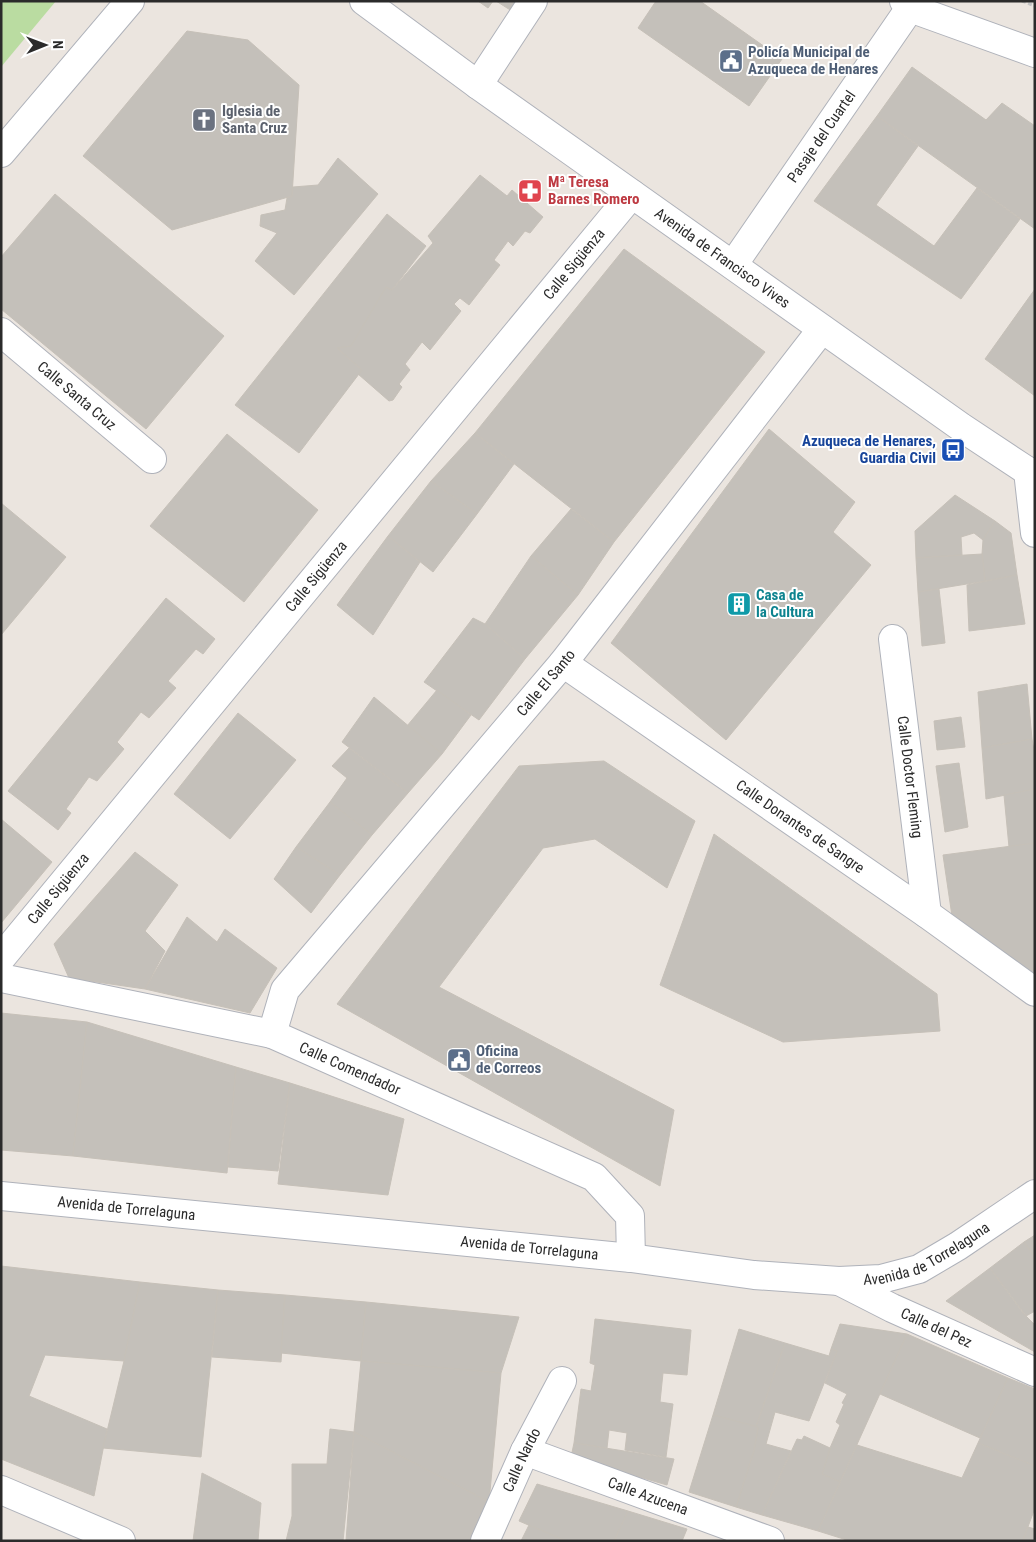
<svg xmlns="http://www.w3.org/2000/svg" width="1036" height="1542" font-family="'Roboto Condensed',sans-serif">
	<rect width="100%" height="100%" fill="#ebe5df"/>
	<!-- green -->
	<polygon fill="#badca1" points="1,1 56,1 1,67"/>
	<!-- building -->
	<g fill="#c4c0ba" stroke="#c6c0b8">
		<polygon points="478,1 493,1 488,8"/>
		<polygon points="496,1 523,1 515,13"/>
		<polygon points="656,1 700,1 782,59 749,106 638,28"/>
		<polygon points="187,31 248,40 299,85 292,196 172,230 83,156"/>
		<polygon points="912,67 986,120 1002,103 1035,126 1035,229 877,116"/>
		<polygon points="877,116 918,146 876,205 934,246 977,188 1020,219 961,299 814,201"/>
		<polygon points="338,158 378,194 294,295 255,261 277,233 260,226 261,215 285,210 287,198 292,196 293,187 318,185"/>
		<polygon points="480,175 507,196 512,190 543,217 530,233 525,231 513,246 508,241 494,260 500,265 469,305 460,298 454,304 461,311 430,350 422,342 405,364 410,370 399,384 402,387 393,400 389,401 358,374 362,370 337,348 386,287 392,290 433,243 428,236"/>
		<polygon points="55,194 224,336 146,429 1,309 1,257"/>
		<polygon points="387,214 426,246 392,290 386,287 351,346 337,348 362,370 299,453 235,405"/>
		<polygon points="624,249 765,352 614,542 475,433"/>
		<polygon points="1035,289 1035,396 985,359"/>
		<polygon points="769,429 855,502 833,532 871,565 726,740 611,643"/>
		<polygon points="475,433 514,464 477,514 431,481"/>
		<polygon points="227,434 318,510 244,602 150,526"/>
		<polygon points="431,481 477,514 433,572 388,536"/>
		<polygon points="955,495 995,521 983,540 974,533 961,537 962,555 916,558 915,531"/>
		<polygon points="1,503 66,557 1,635"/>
		<polygon points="571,509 614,542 578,595 531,556"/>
		<polygon points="995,521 1011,533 1017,575 985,581 982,554 983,540"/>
		<polygon points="388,536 420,562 373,635 337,605"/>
		<polygon points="982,554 985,581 918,592 916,558"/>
		<polygon points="531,556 578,595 525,659 485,624"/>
		<polygon points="1017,575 1025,624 969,631 967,585"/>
		<polygon points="939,589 945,643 922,646 918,592"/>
		<polygon points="166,598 215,639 203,654 196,649 168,681 176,688 149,718 141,712 117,742 124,749 97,781 89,777 66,809 71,813 58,830 8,791"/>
		<polygon points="473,618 485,624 525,659 479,720 424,682"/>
		<polygon points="1027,684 1032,739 982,748 978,692"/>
		<polygon points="437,690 471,715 442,754 407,726"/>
		<polygon points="374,697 442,754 408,793 342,742"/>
		<polygon points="238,713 296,760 230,839 174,794"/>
		<polygon points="961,717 965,747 937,750 934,721"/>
		<polygon points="1032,739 1035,756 1035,789 986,799 982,748"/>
		<polygon points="349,748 408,793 372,835 330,802 347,778 332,766"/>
		<polygon points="604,761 695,821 667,888 595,839 543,848 439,987 674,1110 660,1186 337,1004 519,766"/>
		<polygon points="959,763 968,827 945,832 936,766"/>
		<polygon points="1035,789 1035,843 1009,847 1004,795"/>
		<polygon points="330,802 372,835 340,875 296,847"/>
		<polygon points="1,819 52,862 1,923"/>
		<polygon points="714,834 937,994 940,1031 783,1042 660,985"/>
		<polygon points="1035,843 1035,974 952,916 943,855"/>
		<polygon points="296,847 340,875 311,913 274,879"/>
		<polygon points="135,852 178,885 145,931 165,951 145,989 69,978 54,944"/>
		<polygon points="187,917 217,942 225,929 277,968 250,1013 145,989"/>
		<polygon points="1,1013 87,1022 73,1156 1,1150"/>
		<polygon points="87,1022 236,1067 227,1173 73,1156"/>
		<polygon points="236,1067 290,1083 278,1171 228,1167"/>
		<polygon points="290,1083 404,1119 388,1195 278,1184"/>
		<polygon points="1035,1235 1035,1257 1024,1242"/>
		<polygon points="1024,1242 1035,1257 1035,1311 1026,1316 990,1268"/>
		<polygon points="1,1266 140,1282 124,1361 45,1355 29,1396 107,1429 94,1496 1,1459"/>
		<polygon points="990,1268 1023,1313 1035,1325 1035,1352 946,1301"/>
		<polygon points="140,1282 218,1290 201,1457 103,1448 124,1361"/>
		<polygon points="218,1290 285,1295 281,1362 212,1357"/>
		<polygon points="285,1295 366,1302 361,1361 281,1353"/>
		<polygon points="366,1302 519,1317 501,1373 361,1361"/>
		<polygon points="595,1319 691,1330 687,1375 663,1373 660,1402 673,1404 666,1457 625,1450 627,1433 609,1430 607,1448 574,1443 581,1389 591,1391 595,1365 590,1363"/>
		<polygon points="840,1324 907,1334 840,1482 822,1474 830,1448 840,1425 836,1422 844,1404 842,1403 847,1394 825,1383 837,1351 831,1349"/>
		<polygon points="739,1329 785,1343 756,1427 713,1415"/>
		<polygon points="907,1334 1008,1378 980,1438 880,1394"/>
		<polygon points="785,1343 829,1356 831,1349 837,1351 809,1421 775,1412 766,1444 791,1451 762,1515 736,1507 754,1450 758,1427 756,1427"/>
		<polygon points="361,1361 501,1373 489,1502 354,1432"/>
		<polygon points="1008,1378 1035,1389 1035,1466 978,1443"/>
		<polygon points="713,1415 758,1427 754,1450 736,1507 689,1492"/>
		<polygon points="330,1429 354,1432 343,1541 286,1541 292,1516 292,1464 327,1464"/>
		<polygon points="354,1432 489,1502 471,1541 346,1541"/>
		<polygon points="804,1436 830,1448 822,1474 840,1482 818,1531 762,1515 797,1439 802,1440"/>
		<polygon points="574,1443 674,1459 667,1485 571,1457"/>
		<polygon points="978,1443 1035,1466 1035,1508 1023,1540 1026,1541 850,1541 818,1531 857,1445 962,1478"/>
		<polygon points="202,1473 261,1503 258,1541 193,1541"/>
		<polygon points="537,1484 628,1511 614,1541 566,1541 519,1521"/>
		<polygon points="628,1511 687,1529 682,1541 614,1541"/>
		<polygon points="529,1525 566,1541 521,1541"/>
		<polygon points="1028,1527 1035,1529 1035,1541 1023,1540"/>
	</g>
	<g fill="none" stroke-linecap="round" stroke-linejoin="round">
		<defs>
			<polyline id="pedestrian" points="478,85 533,1"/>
			<g id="minor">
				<path id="s1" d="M364 1 478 85 632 194 961 427 1035 476"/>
				<polyline points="904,1 910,8 1035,53"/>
				<polyline points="1,153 130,1"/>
				<path id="s2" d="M733 265 910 8"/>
				<path id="s3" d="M1 332 152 459"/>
				<polyline points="1028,471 1035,533"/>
				<path id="s4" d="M893 639 927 914"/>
				<path id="s5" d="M563 663 927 914 1035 992"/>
				<path id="s6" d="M1 958 632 194"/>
				<path id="s7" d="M1 978 272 1034 594 1177 630 1216 631 1258"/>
				<path id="s8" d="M272 1034 285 990 563 663 822 329"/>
				<path id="s9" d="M839 1281 892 1308 1035 1372"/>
				<path id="s10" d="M525 1451 770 1541"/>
				<polyline points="1,1490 121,1541"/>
				<path id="s11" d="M485 1541 525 1451 562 1381"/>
			</g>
			<g id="tertiary">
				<path id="s12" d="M1 1196 631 1258 754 1275 839 1281 881 1279 919 1269 958 1246 1035 1194"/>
			</g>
		</defs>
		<!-- pedestrian casing -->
		<use href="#pedestrian" stroke="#afb2ba" stroke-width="30"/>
		<!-- minor casing -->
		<use href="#minor" stroke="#afb2ba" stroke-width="30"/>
		<!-- tertiary casing -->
		<use href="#tertiary" stroke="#afb2ba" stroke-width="30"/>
		<!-- path -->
		<polyline stroke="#c4c4c4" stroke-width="3" stroke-dasharray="4 2.5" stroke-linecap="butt" points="1022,1 1035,6"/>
		<!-- pedestrian -->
		<use href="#pedestrian" stroke="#fff" stroke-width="28"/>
		<!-- minor -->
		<use href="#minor" stroke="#fff" stroke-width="28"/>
		<!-- tertiary -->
		<use href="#tertiary" stroke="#fff" stroke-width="28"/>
	</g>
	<!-- icons -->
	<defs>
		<symbol id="civic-square" viewBox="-11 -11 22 22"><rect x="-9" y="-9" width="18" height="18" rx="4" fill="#5c6f8a" stroke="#fff"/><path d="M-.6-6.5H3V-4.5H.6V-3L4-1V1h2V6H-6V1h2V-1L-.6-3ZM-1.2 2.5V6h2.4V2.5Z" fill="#fff"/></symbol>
		<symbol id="church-square" viewBox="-11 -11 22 22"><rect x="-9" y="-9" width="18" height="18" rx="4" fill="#6b7280" stroke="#fff"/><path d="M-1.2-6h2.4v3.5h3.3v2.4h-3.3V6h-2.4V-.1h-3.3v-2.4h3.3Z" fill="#fff"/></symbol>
		<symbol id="pharmacy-square" viewBox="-11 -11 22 22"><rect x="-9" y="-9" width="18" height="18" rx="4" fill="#e0444e" stroke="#fff"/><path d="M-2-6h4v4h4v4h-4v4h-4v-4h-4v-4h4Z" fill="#fff"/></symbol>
		<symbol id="bus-square" viewBox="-11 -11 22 22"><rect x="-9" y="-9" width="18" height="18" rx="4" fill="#1a4fb4" stroke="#fff"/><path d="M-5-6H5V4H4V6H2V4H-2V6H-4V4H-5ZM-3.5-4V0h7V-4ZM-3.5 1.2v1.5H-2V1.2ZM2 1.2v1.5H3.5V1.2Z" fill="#fff"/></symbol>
		<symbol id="building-square" viewBox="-11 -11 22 22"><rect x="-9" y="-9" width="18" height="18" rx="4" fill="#0f9aa8" stroke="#fff"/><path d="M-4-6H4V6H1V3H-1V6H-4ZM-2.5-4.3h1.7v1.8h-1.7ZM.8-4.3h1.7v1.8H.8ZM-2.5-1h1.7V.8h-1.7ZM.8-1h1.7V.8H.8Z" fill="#fff"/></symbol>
	</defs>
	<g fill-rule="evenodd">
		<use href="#civic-square" x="717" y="47" width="28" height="28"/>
		<use href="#church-square" x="190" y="106" width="28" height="28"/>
		<use href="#pharmacy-square" x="516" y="177" width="28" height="28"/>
		<use href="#bus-square" x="939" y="436" width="28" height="28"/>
		<use href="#building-square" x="725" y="590" width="28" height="28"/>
		<use href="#civic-square" x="445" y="1046" width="28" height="28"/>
	</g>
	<g text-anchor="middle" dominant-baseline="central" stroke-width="4" stroke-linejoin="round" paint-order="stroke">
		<!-- service labels -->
		<g font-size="15" font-weight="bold" fill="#4e5e75" stroke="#fff" text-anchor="start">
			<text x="748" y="52">Policía Municipal de<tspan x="748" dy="17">Azuqueca de Henares</tspan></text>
			<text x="476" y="1051">Oficina<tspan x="476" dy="17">de Correos</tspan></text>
		</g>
		<!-- worship labels -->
		<g font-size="15" font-weight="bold" fill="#5b616d" stroke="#fff" text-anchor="start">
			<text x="222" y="111">Iglesia de<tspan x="222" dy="17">Santa Cruz</tspan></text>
		</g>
		<!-- street labels -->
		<g font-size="15" fill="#2b2b2b" stroke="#fff">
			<text stroke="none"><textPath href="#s2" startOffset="156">Pasaje del Cuartel</textPath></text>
			<text stroke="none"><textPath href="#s1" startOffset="441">Avenida de Francisco Vives</textPath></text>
			<text stroke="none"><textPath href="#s6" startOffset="900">Calle Sigüenza</textPath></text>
			<text stroke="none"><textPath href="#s3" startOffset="99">Calle Santa Cruz</textPath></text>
			<text stroke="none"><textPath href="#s6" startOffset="495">Calle Sigüenza</textPath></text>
			<text stroke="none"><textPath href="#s8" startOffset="449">Calle El Santo</textPath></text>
			<text stroke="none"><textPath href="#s4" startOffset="139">Calle Doctor Fleming</textPath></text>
			<text stroke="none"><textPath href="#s5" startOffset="288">Calle Donantes de Sangre</textPath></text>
			<text stroke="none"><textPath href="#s6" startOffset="90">Calle Sigüenza</textPath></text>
			<text stroke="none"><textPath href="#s7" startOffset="362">Calle Comendador</textPath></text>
			<text stroke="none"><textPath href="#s12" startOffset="126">Avenida de Torrelaguna</textPath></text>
			<text stroke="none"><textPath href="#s12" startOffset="531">Avenida de Torrelaguna</textPath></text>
			<text stroke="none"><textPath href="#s12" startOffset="936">Avenida de Torrelaguna</textPath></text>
			<text stroke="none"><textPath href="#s9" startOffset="108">Calle del Pez</textPath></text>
			<text stroke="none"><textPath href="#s11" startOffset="89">Calle Nardo</textPath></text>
			<text stroke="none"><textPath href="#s10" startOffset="131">Calle Azucena</textPath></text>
		</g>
		<!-- health labels -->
		<g font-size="15" font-weight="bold" fill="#be3a42" stroke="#fff" text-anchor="start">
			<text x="548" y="182">Mª Teresa<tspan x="548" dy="17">Barnes Romero</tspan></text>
		</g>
		<!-- transit labels -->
		<g font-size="15" font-weight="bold" fill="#164399" stroke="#fff" text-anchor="end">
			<text x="936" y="441">Azuqueca de Henares,<tspan x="936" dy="17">Guardia Civil</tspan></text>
		</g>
		<!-- culture labels -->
		<g font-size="15" font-weight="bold" fill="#0d838f" stroke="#fff" text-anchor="start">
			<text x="756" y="595">Casa de<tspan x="756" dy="17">la Cultura</tspan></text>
		</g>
	</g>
	<!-- border -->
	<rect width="1036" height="1542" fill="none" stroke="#2b2b2b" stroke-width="5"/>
	<!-- north arrow -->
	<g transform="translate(45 45) rotate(89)" stroke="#ffffff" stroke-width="4" paint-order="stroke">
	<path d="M0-4L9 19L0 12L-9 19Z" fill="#2b2b2b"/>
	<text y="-8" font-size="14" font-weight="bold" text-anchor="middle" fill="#2b2b2b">N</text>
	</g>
</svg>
